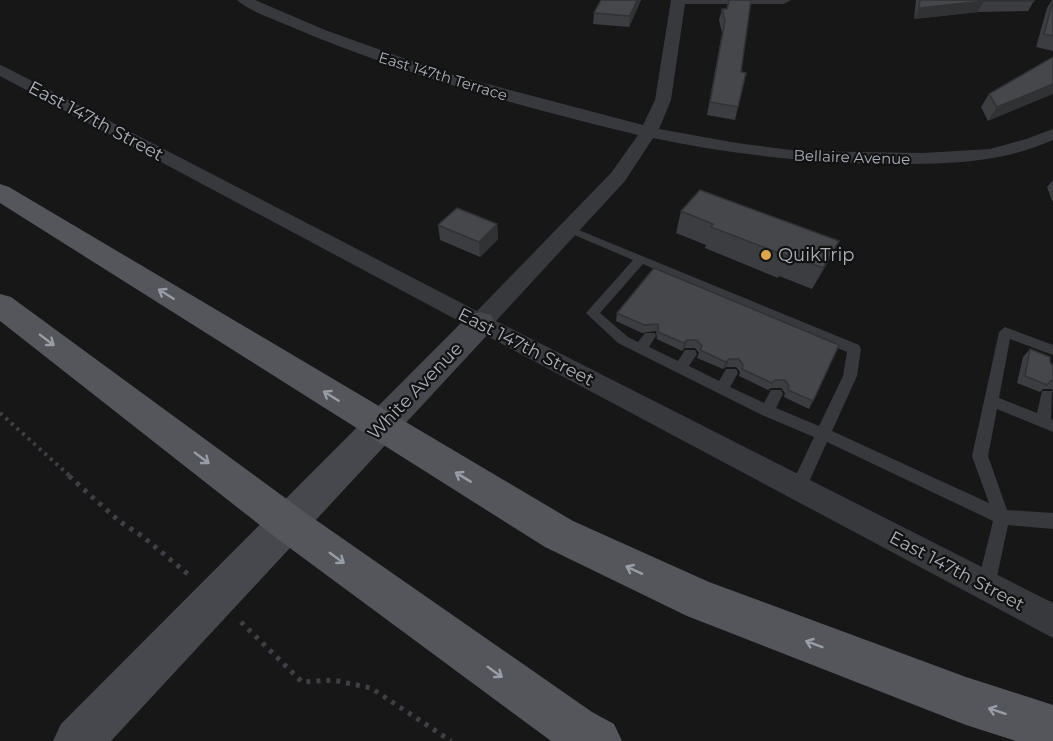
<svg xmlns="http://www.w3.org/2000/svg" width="1053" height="741" font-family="Montserrat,sans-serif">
	<rect width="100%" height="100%" fill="#171718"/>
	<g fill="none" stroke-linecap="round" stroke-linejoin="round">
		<!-- path-far1 -->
		<polyline stroke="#3e4044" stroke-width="4" stroke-dasharray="3 4.5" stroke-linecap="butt" points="0,413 71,477"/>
		<!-- path -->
		<g stroke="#3e4044" stroke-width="5" stroke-dasharray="4 6" stroke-linecap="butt">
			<polyline points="69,476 119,521 142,536 189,575"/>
			<polyline points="241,622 302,682 333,680 371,688 451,741"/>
		</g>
		<!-- lane -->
		<path fill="#38393d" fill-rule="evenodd" d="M569 226 859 345 861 349 857 376 832 431 989 503 972 456 999 332 1005 327 1053 345V355L1010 339 999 398 1037 413 1042 391H1052L1051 419 1053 420V432L997 409 988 456 1007 510 1053 513V529L1008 525 995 586 992 592 986 595 980 592 977 586 993 521 827 442 804 493 798 495 792 493 790 488 814 437 762 415 618 343 586 313 633 260 565 231 564 229ZM643 264 847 352 843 376 819 426 776 408 783 394 781 390H771L764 403 730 387 738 373 736 369H726L719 381 689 366 697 354 695 350H685L678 361 649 347 656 336 655 333H645L638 342 628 337 600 313Z"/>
		<!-- street -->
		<path fill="#38393d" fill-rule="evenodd" d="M237 0H255L325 30 442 72 643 125 655 100 671 0H791L784 4H685L671 100 659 129 737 143 798 151 923 153 990 149 1026 139 1053 129V140C997 165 939 164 879 164 802 162 728 154 653 138L625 181 496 321 1053 603V638L0 76V65L5 67 477 311 611 173 638 135C521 107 405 75 294 28 279 21 248 11 237 0Z"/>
		<!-- secondary -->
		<polygon fill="#46484d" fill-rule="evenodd" points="480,312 491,315 495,323 491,331 111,741 53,741 61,724 469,315"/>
		<!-- primary -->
		<g fill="#54565b" fill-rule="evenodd">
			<polygon points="0,184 9,187 573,521 709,582 966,677 1053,705 1053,741 1016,741 966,725 687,616 545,547 0,203"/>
			<polygon points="0,294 11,297 303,511 592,712 614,724 622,741 551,741 275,537 0,321"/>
		</g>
	</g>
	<!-- wall -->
	<g fill="#3c3d40">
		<polygon points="601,0 641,0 629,27 593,24 594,13"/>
		<polygon points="729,0 741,72 738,107 735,120 707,115 722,33 719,20 722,9 727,9"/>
		<polygon points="916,0 1033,0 1034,1 1028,11 978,12 914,19"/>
		<polygon points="1052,0 1053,0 1053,51 1036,47 1047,8"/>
		<polygon points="1053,57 988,121 981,107 989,94"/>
		<polygon points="1053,180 1053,201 1052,201 1047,187"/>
		<polygon points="681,211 839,241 828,262 812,289 779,276 778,278 705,248 706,245 676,233"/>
		<polygon points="497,224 498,239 480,257 440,240 438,225"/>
		<polygon points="654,268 813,401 809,409 784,397 785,393 781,388 771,388 768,390 739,376 740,372 736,367 726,367 723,369 697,358 699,353 695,348 685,348 682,351 657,339 656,331 642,333 616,321 617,313"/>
		<polygon points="1030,349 1050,362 1053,366 1053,393 1052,389 1043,389 1040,392 1017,383 1023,357"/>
	</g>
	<!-- shaded-wall -->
	<g fill="#313234">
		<polygon points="637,0 641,0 629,27 630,16"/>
		<polygon points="984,1 978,12 914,19 919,8"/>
		<polygon points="1053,84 1053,94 988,121 997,107"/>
		<polygon points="497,224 498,239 480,257 479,242"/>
		<polygon points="839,241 828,262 812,289 823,268"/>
		<polygon points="687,340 685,348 682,351 684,343"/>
		<polygon points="729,359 726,367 723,369 726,362"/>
	</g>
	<!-- building -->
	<g fill="#46474b" stroke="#313234" stroke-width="1.5">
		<polygon points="601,0 637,0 630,16 594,13"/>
		<polygon points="729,0 751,0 741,72 746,73 738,107 710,102 725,21 722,9 727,9"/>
		<polygon points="920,0 1033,0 1034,1 984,1 919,8"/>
		<polygon points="1053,1 1053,36 1044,34"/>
		<polygon points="1053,57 1053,84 997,107 989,94"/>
		<polygon points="700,190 839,241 823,268 788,254 787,256 711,227 713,224 681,211"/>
		<polygon points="457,208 497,224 479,242 438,225"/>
		<polygon points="654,268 839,345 813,401 788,390 789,386 785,380 775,380 772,383 742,369 743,365 739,359 729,359 726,362 700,350 702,346 697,340 687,340 684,343 658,332 658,324 644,325 617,313"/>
		<polygon points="1030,349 1050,357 1050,362 1053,366 1053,381 1050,381 1047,385 1025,376"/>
	</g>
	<!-- one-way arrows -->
	<defs><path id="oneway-shaft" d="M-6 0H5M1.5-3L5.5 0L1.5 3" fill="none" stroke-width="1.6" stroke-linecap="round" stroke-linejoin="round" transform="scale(1.5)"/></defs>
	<g stroke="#999da5">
		<use href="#oneway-shaft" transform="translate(166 294) rotate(-148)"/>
		<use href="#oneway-shaft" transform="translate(47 340) rotate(37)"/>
		<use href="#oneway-shaft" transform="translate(331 396) rotate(-148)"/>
		<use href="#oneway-shaft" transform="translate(202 458) rotate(37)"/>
		<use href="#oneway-shaft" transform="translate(463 477) rotate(-149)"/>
		<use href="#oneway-shaft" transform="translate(337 558) rotate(36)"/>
		<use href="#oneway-shaft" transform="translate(634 570) rotate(-155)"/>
		<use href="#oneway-shaft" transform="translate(814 644) rotate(-159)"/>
		<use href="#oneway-shaft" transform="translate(495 672) rotate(36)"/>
		<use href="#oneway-shaft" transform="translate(997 711) rotate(-162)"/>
	</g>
	<!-- markers -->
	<circle fill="#dca64b" stroke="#121213" stroke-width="2" cx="766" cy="255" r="6"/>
	<g text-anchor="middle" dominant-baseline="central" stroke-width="4.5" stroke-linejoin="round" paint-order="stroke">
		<!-- far-street labels -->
		<g font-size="15" fill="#aaafb7" stroke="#121213">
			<text transform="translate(443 76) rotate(17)">East 147th Terrace</text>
			<text transform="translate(852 157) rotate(2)">Bellaire Avenue</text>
		</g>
		<!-- street labels -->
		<g font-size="18" fill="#aaafb7" stroke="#121213">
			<text transform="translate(96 121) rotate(28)">East 147th Street</text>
			<text transform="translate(526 347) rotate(27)">East 147th Street</text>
			<text transform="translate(415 391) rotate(-46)">White Avenue</text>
			<text transform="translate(957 571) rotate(28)">East 147th Street</text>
		</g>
		<!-- poi labels -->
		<g font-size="18" fill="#aaafb7" stroke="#121213" text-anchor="start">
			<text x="778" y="255">QuikTrip</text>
		</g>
	</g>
</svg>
